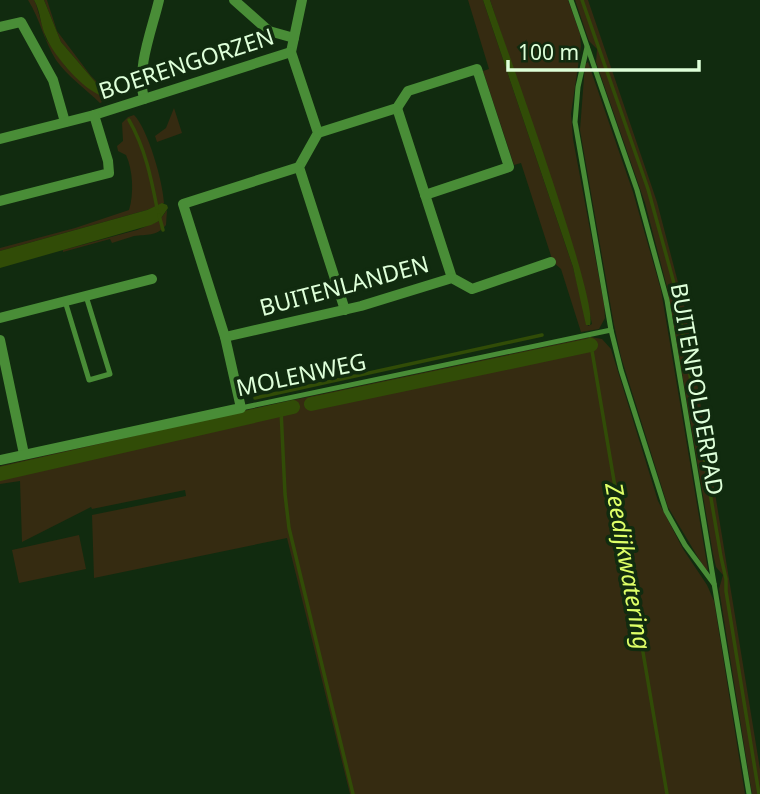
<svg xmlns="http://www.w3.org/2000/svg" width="760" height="794" font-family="'Noto Sans',sans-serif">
	<rect width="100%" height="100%" fill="#112b0f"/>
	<!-- green -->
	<g fill="#352b11">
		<path d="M28 0H34L36 4 46 39 66 67 101 96 103 91 61 42 44 0H47L57 31 91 76 107 92V100L100 103C86 89 67 76 56 60 44 41 40 19 28 0Z"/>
		<polygon points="468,0 483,0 573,267 588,326 592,324 581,275 490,0 568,0 580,34 581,46 571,114 573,139 604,304 605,318 599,329 581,332 561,269 553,262 521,163 514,165 483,71 489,69"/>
		<polygon points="575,0 588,0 657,202 685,309 760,769 760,794 752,794 719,589 723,575 716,567 713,554 668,291 645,203 596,62 597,49 589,41"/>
		<polygon points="588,62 633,192 661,290 708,570 705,569 668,507 621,357 614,325 580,130 585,64"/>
		<polygon points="174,108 182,133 157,142 155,136 166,128"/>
		<path d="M134 115C148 129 163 182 164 203L147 210 0 251V248L75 228 129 210C134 194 133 170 126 155L118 151 117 146 123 141 122 123 128 117Z"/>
		<path d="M167 210 166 225C156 237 147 234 134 236 127 238 119 241 112 243L110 239 63 252V250L137 230 159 221Z"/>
		<polygon points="591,337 602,339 611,349 658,501 683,549 707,585 714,601 745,794 350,794 287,538 94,578 92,515 186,496 185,490 92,509 91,507 22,542 20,481 0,484 0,466 251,409"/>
		<polygon points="79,535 86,569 19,583 12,550"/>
	</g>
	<!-- water -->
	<g fill="#314c07">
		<path d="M34 0H44L61 42 103 91V96C85 92 53 55 46 37 40 25 41 12 34 0Z"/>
		<path d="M483 0H490C505 45 599 300 590 325H586L573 267Z"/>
		<polygon points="162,203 167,205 168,208 159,221 151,225 0,268 0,251 147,210"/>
	</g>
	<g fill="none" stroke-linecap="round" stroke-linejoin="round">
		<!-- stream -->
		<g stroke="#314c07" stroke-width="3.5">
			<polyline points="582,0 648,189 675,287 721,557 726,579 726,591 759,794"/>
			<path d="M129 120C145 148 151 177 157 208"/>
			<polyline points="159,215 163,230"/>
			<polyline points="590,339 667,794"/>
			<polyline points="255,398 542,335"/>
			<polyline points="281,410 285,494 289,528 353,794"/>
			<polyline points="166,435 166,433"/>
		</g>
		<!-- canal -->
		<g stroke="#314c07" stroke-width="14">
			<polyline points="311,404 591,345"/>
			<polyline points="0,474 293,407"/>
		</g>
		<!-- service -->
		<g stroke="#498d37" stroke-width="5">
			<polyline points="571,0 637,190 667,300 749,794"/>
			<polyline points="587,47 578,87 575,122 611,330 621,370 666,511 685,545 714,584"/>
			<polyline points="65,301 89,380 110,374 86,296"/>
			<polyline points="241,408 611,330"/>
		</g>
		<!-- minor -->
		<g stroke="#498d37" stroke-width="10">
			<polyline points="234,0 269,31 294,38"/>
			<polyline points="302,0 291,52 318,133 299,167 345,310"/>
			<polyline points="0,27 21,22 53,80 65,122"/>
			<path d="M144 99C136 68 152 30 159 0"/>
			<polyline points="397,108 452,278"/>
			<polyline points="318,133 397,108 408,91 477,69 509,167 425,195"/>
			<polyline points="0,139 94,115 291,52"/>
			<polyline points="0,201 109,173 108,161 94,115"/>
			<polyline points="0,318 152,279"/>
			<polyline points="225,337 361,306 452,278 472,289 551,262"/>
			<polyline points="0,340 24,454"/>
			<polyline points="0,460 241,408 225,337 183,204 299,167"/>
		</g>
	</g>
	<g text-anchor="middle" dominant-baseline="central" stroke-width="7" stroke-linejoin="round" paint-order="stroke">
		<!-- street labels -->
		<g font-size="23" fill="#deffd9" stroke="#112b0f">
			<text transform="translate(186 63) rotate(-18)">BOERENGORZEN</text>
			<text transform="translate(344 285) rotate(-15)">BUITENLANDEN</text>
			<text transform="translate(301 374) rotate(-12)">MOLENWEG</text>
			<text transform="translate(698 389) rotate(80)">BUITENPOLDERPAD</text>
		</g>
		<!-- water labels -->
		<g font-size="24" font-style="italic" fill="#deff67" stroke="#112b0f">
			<text transform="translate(629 566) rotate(80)">Zeedijkwatering</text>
		</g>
	</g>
	<!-- scale -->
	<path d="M508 60v10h191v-10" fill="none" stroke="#deffd9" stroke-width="3.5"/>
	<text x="518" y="60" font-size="21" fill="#deffd9" stroke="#112b0f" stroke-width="5" paint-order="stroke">100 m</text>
</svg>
